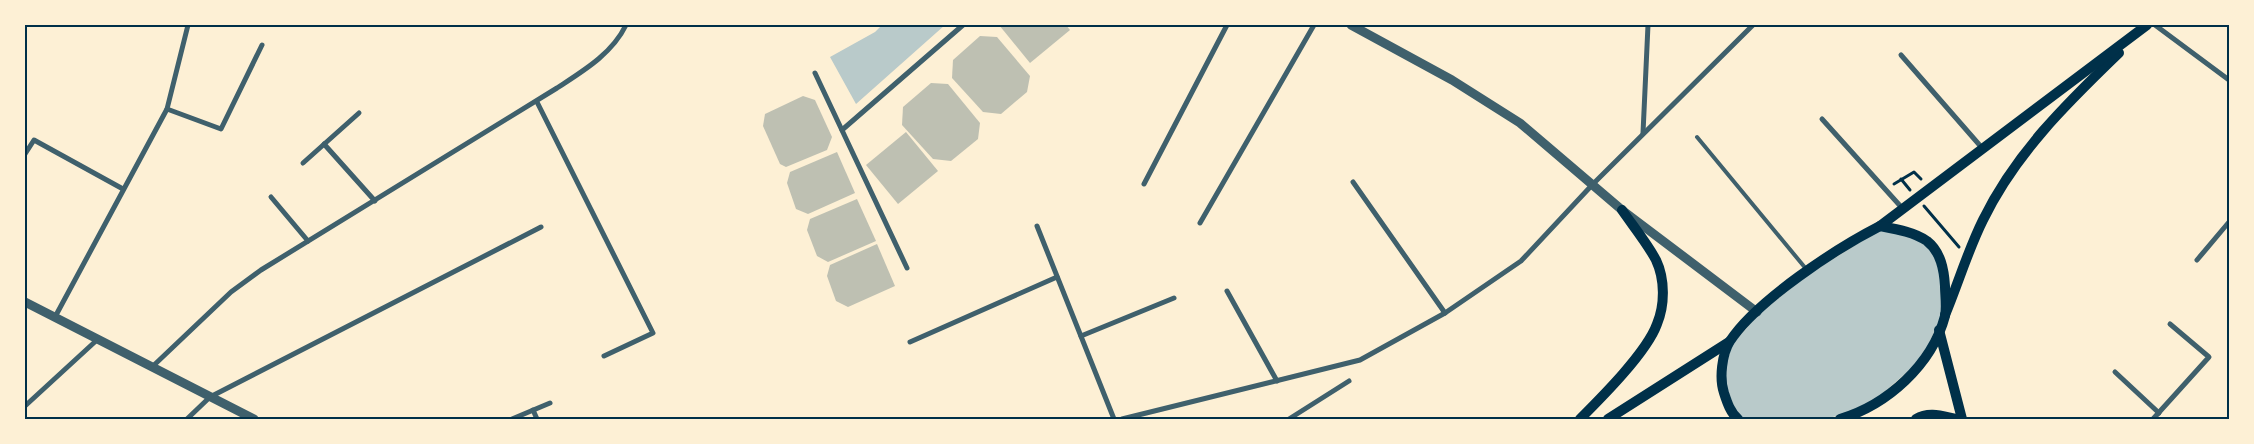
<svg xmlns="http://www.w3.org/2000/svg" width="2254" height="444" font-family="Montserrat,sans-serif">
	<rect width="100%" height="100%" fill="#fdf0d5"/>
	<!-- green -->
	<g fill="#b9caca">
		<polygon points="882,25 945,25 856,104 830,57 875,32"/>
		<polygon points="1880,230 1907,235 1927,244 1939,261 1942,314 1927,348 1914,366 1875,400 1852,412 1825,419 1743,419 1738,416 1726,386 1726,366 1732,345 1759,314 1809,274"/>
	</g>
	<!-- building -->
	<g fill="#bec0b2">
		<polygon points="999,25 1066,25 1070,30 1030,63"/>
		<polygon points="980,36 997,37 1030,76 1027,92 1001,114 983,112 952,78 953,60"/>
		<polygon points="931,83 948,84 980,123 978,139 951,161 933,159 902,125 903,107"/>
		<polygon points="803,96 815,100 832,137 827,150 786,167 780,164 763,126 765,114"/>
		<polygon points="906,132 938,171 898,204 866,165"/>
		<polygon points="837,152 855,193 808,214 796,209 787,183 790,172"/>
		<polygon points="857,199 876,241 828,262 817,256 807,230 810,219"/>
		<polygon points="877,244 895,286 848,307 836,301 827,276 830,265"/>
	</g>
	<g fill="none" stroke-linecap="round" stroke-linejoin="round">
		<!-- path -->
		<g stroke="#003049" stroke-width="3">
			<polyline points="1901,179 1910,190"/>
			<polyline points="1894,184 1914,172 1921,179"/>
			<polyline points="1924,206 1959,247"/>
		</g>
		<!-- service -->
		<polyline stroke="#3f606c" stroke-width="4" points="1697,137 1807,270"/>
		<!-- minor -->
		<g stroke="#3f606c" stroke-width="5">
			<polyline points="2155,25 2229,80"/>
			<polyline points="1901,55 1983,149"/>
			<polyline points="815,73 907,268"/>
			<polyline points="537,102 653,333 604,356"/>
			<polyline points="167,109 221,129 262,45"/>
			<polyline points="1822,119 1903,209"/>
			<polyline points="842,130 963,25"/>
			<polyline points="1643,133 1648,25"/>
			<polyline points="324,144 375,201"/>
			<polyline points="25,154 34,140 123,189"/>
			<polyline points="303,163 359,113"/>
			<polyline points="1353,182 1445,313"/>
			<polyline points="1144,184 1227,25"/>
			<polyline points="271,197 308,241"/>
			<polyline points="1200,223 1314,25"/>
			<polyline points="1037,226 1114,419"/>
			<polyline points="2197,260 2229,222"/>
			<polyline points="1227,291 1277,381"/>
			<polyline points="55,317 167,109 188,25"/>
			<polyline points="1081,336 1174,298"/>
			<polyline points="910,342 1057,277"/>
			<path d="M152 367 231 292 261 270 557 88C583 71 612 54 626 25"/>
			<polyline points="2115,372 2159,413"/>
			<polyline points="25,406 98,339"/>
			<polyline points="533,410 537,419"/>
			<polyline points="187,419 210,397 541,227"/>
			<polyline points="512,419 550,403"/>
			<polyline points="1122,419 1360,360 1445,313 1521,261 1593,184 1753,25"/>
			<polyline points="1289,419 1349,381"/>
			<polyline points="2153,419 2209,357 2170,324"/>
		</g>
		<!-- tertiary -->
		<g stroke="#3f606c" stroke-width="9">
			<polyline points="1351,25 1452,80 1520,123 1622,210 1757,312"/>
			<polyline points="25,302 254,419"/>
		</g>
		<!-- secondary -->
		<g stroke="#003049" stroke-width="10">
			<path d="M1945 315C1958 284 1968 250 1983 220 2015 154 2066 104 2119 53"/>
			<polyline points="1939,330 1962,419"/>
			<path d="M1580 419C1602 397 1647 352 1657 324 1665 305 1665 279 1656 260 1647 243 1633 226 1622 210"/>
			<polyline points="1608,419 1729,342"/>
			<path d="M1738 419C1730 412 1727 402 1724 393 1719 378 1722 354 1730 341 1757 300 1837 248 1880 226L2147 25"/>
			<path d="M1840 419C1887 405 1932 365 1945 316 1947 307 1945 295 1945 286 1944 270 1941 252 1927 241 1914 232 1896 229 1880 226"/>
			<path d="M1916 419C1929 411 1942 416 1956 419"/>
		</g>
	</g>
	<!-- border -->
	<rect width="2254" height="444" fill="none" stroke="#fdf0d5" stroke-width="52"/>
	<rect x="26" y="26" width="2202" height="392" fill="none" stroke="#003049" stroke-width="2"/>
</svg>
